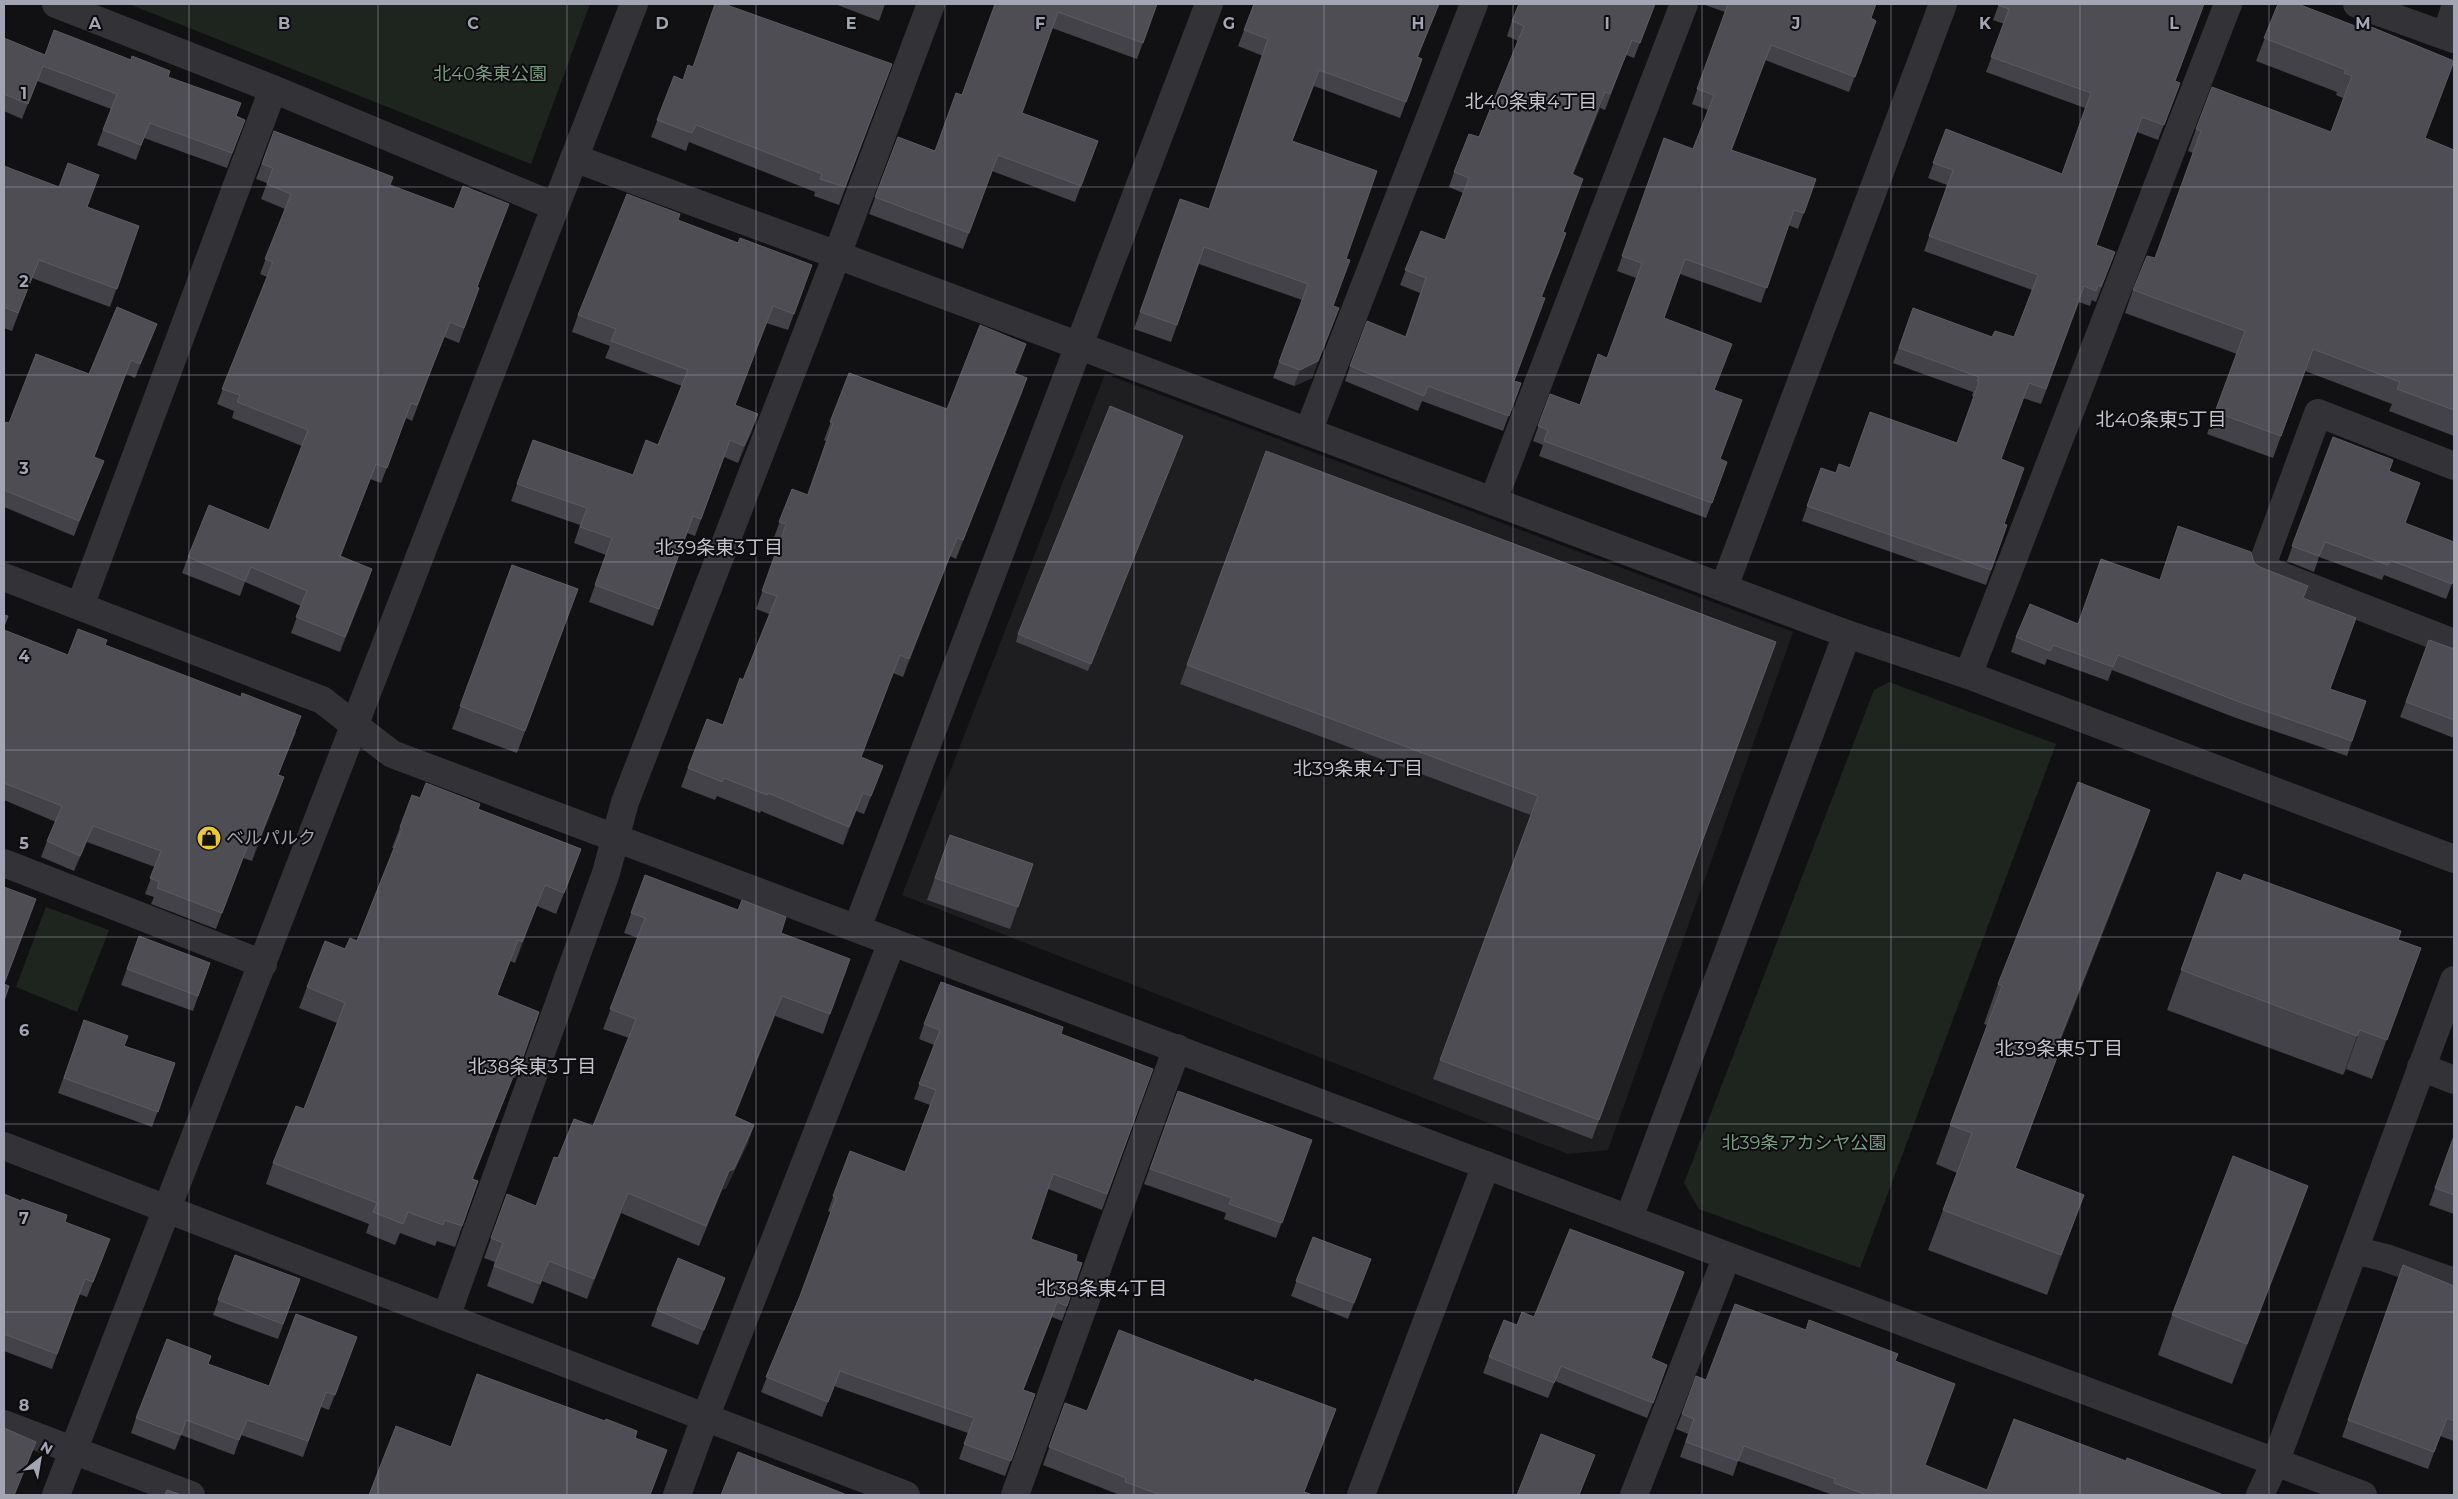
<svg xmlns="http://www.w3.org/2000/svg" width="2458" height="1499" font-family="Montserrat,'Noto Sans JP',sans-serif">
	<rect width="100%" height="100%" fill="#111113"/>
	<!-- built -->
	<polygon fill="#1e1d20" points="1105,374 1793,632 1608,1150 1568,1154 902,895"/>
	<!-- green -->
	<g fill="#1e251f">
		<polygon points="129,4 590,4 531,164"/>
		<polygon points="1889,682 2056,744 1860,1268 1699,1209 1684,1183 1874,690"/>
		<polygon points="46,907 109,930 77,1012 16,987"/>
	</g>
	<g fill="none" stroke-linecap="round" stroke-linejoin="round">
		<!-- service -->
		<polyline stroke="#323237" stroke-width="20" points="2442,35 2452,4"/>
		<!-- minor -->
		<g stroke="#323237" stroke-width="28">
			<polyline points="56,4 273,89 554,206"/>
			<polyline points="2357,4 2454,39"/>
			<polyline points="574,158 837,255 1847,634 1968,675 2454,859"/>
			<polyline points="1308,432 1474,4"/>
			<polyline points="2454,466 2318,413 2261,568 2454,643"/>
			<polyline points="1493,501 1684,4"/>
			<polyline points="4,577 322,700 392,754 2363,1495"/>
			<polyline points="1724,587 1943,4"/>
			<polyline points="80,606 273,89"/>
			<polyline points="1968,675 2228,4"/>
			<polyline points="4,863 263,964"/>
			<polyline points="857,928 1209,4"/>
			<polyline points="2421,1067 2454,1080"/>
			<polyline points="4,1146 906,1495"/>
			<polyline points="1629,1218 1847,634"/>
			<polyline points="2354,1250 2386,1258 2454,1282"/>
			<polyline points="446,1317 606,873 625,802 837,255 931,4"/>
			<polyline points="4,1424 191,1495"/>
			<polyline points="56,1495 634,4"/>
			<polyline points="677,1495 705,1418 892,942"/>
			<polyline points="1015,1495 1177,1048"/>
			<polyline points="1634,1495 1727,1256"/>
			<polyline points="2260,1495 2275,1463 2454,980"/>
		</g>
		<!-- tertiary -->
		<polyline stroke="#323237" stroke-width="28" points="1361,1495 1486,1165"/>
	</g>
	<!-- wall -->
	<g fill="#434248">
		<polygon points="835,4 885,4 879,21"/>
		<polygon points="995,4 1157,4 1137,59 1052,28 1022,113 1098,141 1075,202 992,171 963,249 869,214 898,137 935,151 962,95"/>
		<polygon points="1254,4 1439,4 1418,57 1422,59 1400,118 1314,86 1292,141 1346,259 1312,378 1294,386 1273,378 1302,300 1199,264 1171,342 1134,329 1180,199 1209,209 1263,56 1238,46"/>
		<polygon points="1655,4 1634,58 1626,55 1605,110 1600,108 1573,175 1561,248 1542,297 1514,381 1521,383 1503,431 1422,401 1418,411 1345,381 1350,366 1405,337 1420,293 1400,285 1421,231 1445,240 1463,193 1449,187 1454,172 1479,137 1518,41 1507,36 1512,21"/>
		<polygon points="1702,4 1876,4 1871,18 1876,21 1849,92 1765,60 1732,150 1816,179 1798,229 1788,225 1761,303 1680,274 1664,318 1715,390 1720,459 1727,462 1706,518 1539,456 1543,445 1533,441 1550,394 1580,405 1607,358 1636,278 1617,271 1664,138 1693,149 1708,110 1692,104 1725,12"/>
		<polygon points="1999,4 2180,83 2158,140 2137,132 2096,245 2115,252 2096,302 2092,300 2090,306 2079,302 2041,404 2023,398 2001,459 2004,524 2007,525 1986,585 1802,521 1821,468 1836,473 1850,468 1957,443 1974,397 1972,396 1973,392 1893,363 1913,308 1992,337 2014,337 2032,290 1924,251 1947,185 1928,178 1946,129 2062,174 2085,108 1986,72 2004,24 1993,20"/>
		<polygon points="2278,4 2425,138 2454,150 2454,436 2389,411 2392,404 2305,371 2273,458 2207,434 2237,354 2125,313 2133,290 2155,258 2193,153 2188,151 2196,129 2331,132 2343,98 2336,95 2337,92 2256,61"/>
		<polygon points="4,38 45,55 168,77 236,116 245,120 227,168 144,138 136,160 97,145 111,109 37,81 22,119 4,111"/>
		<polygon points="892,64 839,205 814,196 815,192 689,142 686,151 651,137 674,76 683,80 692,67"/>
		<polygon points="274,131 390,185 477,287 479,288 459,343 444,337 412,421 406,418 381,483 370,479 341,556 367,584 340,652 291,633 301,606 245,582 240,596 182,573 188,557 269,530 302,446 232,418 234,411 217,404 267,277 260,274 285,209 261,199 267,183 256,179"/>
		<polygon points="4,166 87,207 139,226 110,307 32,278 12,331 4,328"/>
		<polygon points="678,220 738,243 812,265 788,330 766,323 735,405 752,431 738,463 724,457 695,536 687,533 653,626 589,602 606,555 574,543 580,525 511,501 533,440 633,475 658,445 682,386 605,358 610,346 572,332 578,315"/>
		<polygon points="157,324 135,378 126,374 94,457 98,475 74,536 4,507 4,424 5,425 9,423 89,374"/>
		<polygon points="1026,344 1015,374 1027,378 956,559 950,556 903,677 893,673 861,757 876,784 864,814 856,811 843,845 761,811 760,813 717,796 715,800 681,787 688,768 723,725 743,680 769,614 756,609 780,542 773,540 792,489 807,495 826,441 824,440 849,373 947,409"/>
		<polygon points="2333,437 2389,471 2405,523 2454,579 2446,599 2384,575 2382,580 2319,557 2314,572 2287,561"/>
		<polygon points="1180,443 1088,671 1016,642 1018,634"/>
		<polygon points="1266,451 1776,642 1592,1139 1433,1079 1531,815 1180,684"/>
		<polygon points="2254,563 2303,599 2330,689 2352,741 2347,756 2236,718 2112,670 2108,681 2047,659 2045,665 2011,652 2016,637 2078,624 2159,580"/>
		<polygon points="512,565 578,589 517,753 452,729"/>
		<polygon points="4,630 68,655 105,645 296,732 278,775 284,777 252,861 243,858 216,929 151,904 154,897 145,894 155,867 87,842 74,871 41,857 47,841 56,822 4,800"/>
		<polygon points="2429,640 2454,649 2454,738 2400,717"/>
		<polygon points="420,798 478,809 581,849 556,914 537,906 515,963 510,961 497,995 539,1012 515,1078 513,1077 473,1179 478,1181 455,1247 437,1241 435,1246 400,1233 395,1245 366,1233 369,1224 266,1184 273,1163 304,1109 337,1023 299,1008 307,987 345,949 357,941 394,848 392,848 400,827"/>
		<polygon points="2150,810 2136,849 2056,1051 2059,1052 2016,1168 2084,1195 2047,1295 1928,1250 1957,1173 1936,1164 1987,1025 1984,1024 1998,984"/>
		<polygon points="950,835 1033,864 1010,929 927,900"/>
		<polygon points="2217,872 2421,948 2372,1079 2346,1069 2343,1075 2167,1010"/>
		<polygon points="645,875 781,933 830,1014 823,1034 775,1016 735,1116 754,1125 747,1145 726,1188 722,1190 699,1246 621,1213 587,1299 542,1281 533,1304 487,1286 495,1262 484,1258 507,1194 536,1206 558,1158 593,1126 629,1038 603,1029 638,938 624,933"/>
		<polygon points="139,936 210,963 193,1011 121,985"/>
		<polygon points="84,1020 124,1046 175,1063 152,1127 58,1093"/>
		<polygon points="924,1024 1061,1034 1153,1069 1102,1210 1048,1189 1031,1239 1076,1261 1082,1263 1062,1321 1052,1317 1023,1390 1035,1394 1005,1476 959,1459 968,1433 834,1386 822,1417 761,1392 800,1296 831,1213 828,1211 850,1151 905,1172 930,1105 914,1099 934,1045 919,1039"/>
		<polygon points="1178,1091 1312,1140 1276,1238 1224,1219 1226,1213 1144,1184"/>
		<polygon points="2454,1136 2454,1214 2429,1205"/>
		<polygon points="2308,1186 2294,1225 2232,1384 2158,1355 2172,1315"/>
		<polygon points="4,1194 65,1222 104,1255 87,1297 79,1294 52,1369 4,1351"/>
		<polygon points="1313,1237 1371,1259 1348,1319 1291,1296"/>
		<polygon points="235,1255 300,1279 278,1339 213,1315"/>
		<polygon points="2403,1265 2454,1286 2454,1441 2440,1436 2428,1469 2342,1437"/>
		<polygon points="725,1278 698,1345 651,1326 657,1310"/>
		<polygon points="1534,1317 1651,1358 1662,1380 1647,1418 1555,1381 1548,1398 1483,1373 1489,1357 1517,1325"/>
		<polygon points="1806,1330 1896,1362 1925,1465 1987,1490 2126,1461 2221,1495 1829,1495 1830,1494 1738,1461 1733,1476 1680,1457 1688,1434 1676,1429 1682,1414"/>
		<polygon points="357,1337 329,1410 321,1407 303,1457 241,1435 234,1455 181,1435 175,1450 131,1433 136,1418 208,1364 269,1386"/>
		<polygon points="1254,1382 1305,1492 1313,1495 1120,1495 1043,1465 1065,1403 1087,1411"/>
	</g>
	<!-- shaded-wall -->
	<g fill="#2b2a2e">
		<polygon points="1605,92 1600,108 1567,190 1572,174"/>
		<polygon points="157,324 152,338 135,378 140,364"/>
		<polygon points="1333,325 1312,378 1294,386 1300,370"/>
		<polygon points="1026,344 1020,362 1008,392 1014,373"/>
		<polygon points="1027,378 1021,396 956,559 963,540"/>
		<polygon points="758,414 752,431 738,463 744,446"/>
		<polygon points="104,461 98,475 74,536 79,521"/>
		<polygon points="957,538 950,556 903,677 909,659"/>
		<polygon points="372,569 367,584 340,652 345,637"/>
		<polygon points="284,777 279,793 252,861 257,845"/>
		<polygon points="863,793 856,811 843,845 849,827"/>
		<polygon points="2150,810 2136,849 2041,1091 2055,1051"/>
		<polygon points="93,826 87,842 74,871 80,856"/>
		<polygon points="545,885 537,906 515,963 522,942"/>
		<polygon points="782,996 775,1016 727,1135 734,1116"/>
		<polygon points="2360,1030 2346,1069 2343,1075 2357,1036"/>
		<polygon points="521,1057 513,1077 464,1200 472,1179"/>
		<polygon points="754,1125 747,1145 726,1188 722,1190 699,1246 729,1171"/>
		<polygon points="2308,1186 2294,1225 2232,1384 2247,1344"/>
		<polygon points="628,1193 621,1213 587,1299 594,1279"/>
		<polygon points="2084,1195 2047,1295 2061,1255"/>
		<polygon points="549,1261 542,1281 533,1304 540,1284"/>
		<polygon points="725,1278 720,1293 698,1345 704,1330"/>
		<polygon points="36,1442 15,1495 14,1495"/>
	</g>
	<!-- building -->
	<g fill="#4e4d54" stroke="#5b5b62">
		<polygon points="715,4 724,4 892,64 845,187 820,179 822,174 696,125 692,133 657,120 674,76 683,80 688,65 693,67"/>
		<polygon points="995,4 1157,4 1143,43 1058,12 1022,113 1098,141 1081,186 998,155 969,233 875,197 898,137 935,151 956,93 962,95"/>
		<polygon points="1254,4 1439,4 1417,57 1422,59 1406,102 1319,70 1292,141 1377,171 1346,259 1350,260 1333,306 1339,308 1318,361 1300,370 1279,362 1308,284 1204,247 1177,325 1140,312 1180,199 1209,209 1268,39 1244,30"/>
		<polygon points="1519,4 1655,4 1640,43 1632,40 1610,94 1605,92 1572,174 1583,179 1563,232 1566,233 1541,297 1545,298 1514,381 1521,383 1509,416 1428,386 1424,396 1350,366 1367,321 1406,337 1426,278 1405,270 1421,231 1445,240 1469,178 1454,172 1469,134 1479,137 1524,26 1512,21"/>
		<polygon points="1728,4 1876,4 1871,18 1876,21 1855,77 1771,45 1731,150 1816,179 1804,213 1794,210 1767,288 1685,259 1664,318 1732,344 1714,390 1742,400 1720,459 1727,462 1712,503 1544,441 1548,430 1538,426 1550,394 1580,405 1598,354 1607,358 1642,263 1622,256 1664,138 1693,149 1714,95 1697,89"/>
		<polygon points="1999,4 2204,4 2175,81 2180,83 2164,125 2142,117 2096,245 2115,252 2101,287 2098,285 2096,291 2084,286 2046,389 2029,383 2001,459 2024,468 2004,524 2007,525 1991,570 1807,506 1821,468 1836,473 1839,464 1850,468 1870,412 1957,443 1979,382 1977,381 1979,377 1899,348 1913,308 1992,337 1995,331 2014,337 2038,275 1929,236 1953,170 1933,163 1946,129 2062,174 2091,93 1991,57 2009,9 1998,5"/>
		<polygon points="2278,4 2298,4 2363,29 2364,24 2454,61 2425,138 2454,150 2454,410 2397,389 2400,382 2313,349 2281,436 2215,412 2245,331 2133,290 2147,256 2155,258 2201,131 2196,129 2212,87 2331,132 2352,76 2344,73 2346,70 2264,38"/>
		<polygon points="54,30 131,60 132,56 170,71 168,77 241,103 236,116 245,120 232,153 150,123 141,145 103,130 117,94 43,66 28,104 4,94 4,38 45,55"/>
		<polygon points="274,131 393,177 390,185 454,209 463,186 509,204 477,287 479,288 464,328 450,322 417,405 411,403 387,468 376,464 340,556 372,569 345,637 296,617 307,591 251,567 245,581 188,557 209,505 269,530 308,430 237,402 240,395 222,389 273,262 265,259 291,194 267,184 273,168 262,164"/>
		<polygon points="68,163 99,175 87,207 139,226 117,289 39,260 18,313 4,307 4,166 59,187"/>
		<polygon points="627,194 680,214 678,220 738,243 740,238 812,265 794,314 773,306 735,405 758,414 744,446 730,440 701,519 693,516 659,609 595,585 612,538 580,527 587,508 517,484 533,440 633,475 646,440 658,445 688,370 611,341 616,329 578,315"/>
		<polygon points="117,307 157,324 140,364 131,360 94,457 104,461 79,521 4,490 4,475 5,473 4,472 4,424 5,425 6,422 9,423 36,354 89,374"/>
		<polygon points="980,325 1026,344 1014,373 1027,378 963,540 957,538 909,659 900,655 861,757 883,766 871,796 863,793 849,827 768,793 767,795 724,778 722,782 688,768 707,719 723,725 740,678 743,680 777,596 762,591 786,524 779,522 792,489 808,495 833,423 830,422 849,373 947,409"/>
		<polygon points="1110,406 1183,436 1091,664 1018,634"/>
		<polygon points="2333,437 2393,460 2389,471 2420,483 2405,523 2454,542 2454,578 2452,584 2390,560 2388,565 2325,542 2319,556 2292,546"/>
		<polygon points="1266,451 1776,642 1599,1120 1440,1060 1538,796 1187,665"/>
		<polygon points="2178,526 2251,552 2254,563 2260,567 2308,586 2303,598 2356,618 2330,689 2366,701 2352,741 2242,703 2118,655 2113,667 2053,645 2050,651 2016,637 2030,604 2078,624 2101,559 2160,580"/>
		<polygon points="512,565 578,589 525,731 460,706"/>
		<polygon points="4,615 8,616 4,626"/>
		<polygon points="78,629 107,640 105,645 181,674 241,697 242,693 301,716 278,775 284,777 257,845 249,842 222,913 157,888 159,882 150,878 161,851 93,826 80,856 47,841 62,806 4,783 4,630 68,655"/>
		<polygon points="2429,640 2454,649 2454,720 2406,702"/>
		<polygon points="2078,782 2150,810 2055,1051 2059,1052 2015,1168 2084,1195 2061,1255 1943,1210 1972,1133 1950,1125 2002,986 1998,984"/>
		<polygon points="426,783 480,804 478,809 581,849 564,893 545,885 522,942 518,940 497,995 539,1012 523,1057 521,1057 472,1179 478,1181 462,1226 444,1220 443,1225 408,1212 403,1224 373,1212 377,1203 273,1163 296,1106 304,1109 345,1003 307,987 325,941 345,949 350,938 357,941 402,828 400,827 412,795 420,798"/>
		<polygon points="950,835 1033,864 1018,907 935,878"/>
		<polygon points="2217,872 2241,881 2244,874 2401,931 2398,940 2421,948 2387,1040 2360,1030 2357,1036 2181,970"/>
		<polygon points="645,875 738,910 742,900 786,917 781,933 850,959 830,1014 782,996 734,1116 754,1125 734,1169 729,1171 706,1226 628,1193 594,1279 549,1261 540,1284 494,1266 503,1243 491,1238 507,1194 536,1206 554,1157 558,1158 574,1119 593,1126 636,1019 610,1009 645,918 631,913"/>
		<polygon points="4,887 36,899 4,984 9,986 4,1001"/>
		<polygon points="139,936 210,963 198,996 127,969"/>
		<polygon points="941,982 1063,1027 1061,1034 1153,1069 1107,1194 1053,1174 1031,1239 1077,1255 1076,1261 1082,1263 1067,1306 1057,1302 1023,1390 1035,1394 1011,1461 964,1444 974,1418 840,1371 828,1402 766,1377 800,1296 836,1198 833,1196 850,1151 905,1172 936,1090 919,1084 940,1030 924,1024"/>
		<polygon points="84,1020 128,1036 124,1046 175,1063 158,1112 64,1078"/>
		<polygon points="1178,1091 1312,1140 1282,1223 1229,1204 1232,1198 1150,1169"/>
		<polygon points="2454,1136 2454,1195 2435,1188"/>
		<polygon points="2233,1156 2308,1186 2247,1344 2172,1315"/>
		<polygon points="4,1194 21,1201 22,1199 67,1215 65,1222 110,1239 93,1282 85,1279 57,1354 4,1334"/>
		<polygon points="1570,1229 1684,1272 1651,1358 1667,1365 1653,1403 1561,1366 1554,1383 1489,1357 1504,1320 1517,1325 1522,1312 1534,1317"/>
		<polygon points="1313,1237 1371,1259 1354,1303 1296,1281"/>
		<polygon points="235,1255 300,1279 283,1324 218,1300"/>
		<polygon points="678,1258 725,1278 704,1330 657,1310"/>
		<polygon points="2403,1265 2454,1286 2454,1421 2447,1418 2434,1452 2348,1420"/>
		<polygon points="1735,1304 1806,1330 1809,1320 1898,1354 1895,1361 1955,1384 1925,1465 1987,1490 2014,1419 2126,1461 2127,1458 2221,1494 2221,1495 1882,1495 1876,1493 1876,1495 1867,1495 1834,1483 1835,1479 1744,1446 1738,1461 1686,1442 1694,1419 1682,1414 1696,1376 1706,1380"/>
		<polygon points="296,1314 357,1337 335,1395 326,1392 308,1441 247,1420 239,1440 186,1420 181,1435 136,1418 167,1339 211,1356 208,1364 269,1386"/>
		<polygon points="1119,1330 1254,1382 1255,1379 1336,1409 1304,1492 1313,1495 1161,1495 1125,1482 1126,1478 1049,1447 1065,1403 1087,1411"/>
		<polygon points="477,1374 605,1421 606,1419 637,1431 635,1438 667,1450 650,1495 369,1495 396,1426 451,1447"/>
		<polygon points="4,1428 36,1442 14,1495 4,1495"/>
		<polygon points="1541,1434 1595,1455 1579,1495 1517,1495"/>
		<polygon points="738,1452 847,1495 721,1495"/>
		<polygon points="167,1490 182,1495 165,1495"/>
	</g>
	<!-- grid -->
	<path fill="none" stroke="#a3a5b3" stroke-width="1" stroke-opacity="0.55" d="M189 4V1495M378 4V1495M567 4V1495M756 4V1495M945 4V1495M1134 4V1495M1324 4V1495M1513 4V1495M1702 4V1495M1891 4V1495M2080 4V1495M2269 4V1495M4 187H2454M4 375H2454M4 562H2454M4 750H2454M4 937H2454M4 1124H2454M4 1312H2454"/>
	<!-- icons -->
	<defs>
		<symbol id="shop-disc" viewBox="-11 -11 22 22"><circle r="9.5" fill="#ebca31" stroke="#0c0c0e"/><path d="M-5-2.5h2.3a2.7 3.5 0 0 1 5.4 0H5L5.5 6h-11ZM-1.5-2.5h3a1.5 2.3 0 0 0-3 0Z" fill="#111"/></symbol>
	</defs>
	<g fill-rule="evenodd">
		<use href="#shop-disc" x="195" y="824" width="28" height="28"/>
	</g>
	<g text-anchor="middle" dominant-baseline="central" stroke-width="4" stroke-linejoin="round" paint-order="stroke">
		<!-- park labels -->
		<g font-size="18" fill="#7a9e82" stroke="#0c0c0e">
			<text x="490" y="74">北40条東公園</text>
			<text x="1804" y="1143">北39条アカシヤ公園</text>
		</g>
		<!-- poi labels -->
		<g font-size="18" fill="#a3a5b3" stroke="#0c0c0e" text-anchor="start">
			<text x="226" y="838">ベルパルク</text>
		</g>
		<!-- neighbourhood labels -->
		<g font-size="19" fill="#c4c5cf" stroke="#0c0c0e">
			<text x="1531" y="101">北40条東4丁目</text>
			<text x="2161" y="419">北40条東5丁目</text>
			<text x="719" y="547">北39条東3丁目</text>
			<text x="1358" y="768">北39条東4丁目</text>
			<text x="2059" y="1048">北39条東5丁目</text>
			<text x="532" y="1066">北38条東3丁目</text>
			<text x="1102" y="1288">北38条東4丁目</text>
		</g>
	</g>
	<g font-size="16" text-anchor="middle" font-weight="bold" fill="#a3a5b3" stroke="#0c0c0e" stroke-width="4" stroke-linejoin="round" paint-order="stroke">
		<text x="95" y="29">A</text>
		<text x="284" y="29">B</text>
		<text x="473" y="29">C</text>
		<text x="662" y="29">D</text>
		<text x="851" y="29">E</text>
		<text x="1040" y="29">F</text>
		<text x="1229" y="29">G</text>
		<text x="1418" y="29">H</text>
		<text x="1607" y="29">I</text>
		<text x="1796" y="29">J</text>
		<text x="1985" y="29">K</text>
		<text x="2174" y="29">L</text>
		<text x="2363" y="29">M</text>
		<text x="24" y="99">1</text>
		<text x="24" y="287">2</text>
		<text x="24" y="474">3</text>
		<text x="24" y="662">4</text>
		<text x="24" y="849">5</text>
		<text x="24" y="1036">6</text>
		<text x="24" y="1224">7</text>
		<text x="24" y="1411">8</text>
	</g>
	<!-- border -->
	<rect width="2458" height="1499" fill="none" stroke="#a3a5b3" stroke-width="10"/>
	<!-- north arrow -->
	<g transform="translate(40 1459) rotate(31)" stroke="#0c0c0e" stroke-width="4" paint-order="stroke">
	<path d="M0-4L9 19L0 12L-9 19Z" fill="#a3a5b3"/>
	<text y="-8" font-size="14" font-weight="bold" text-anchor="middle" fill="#a3a5b3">N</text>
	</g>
</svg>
